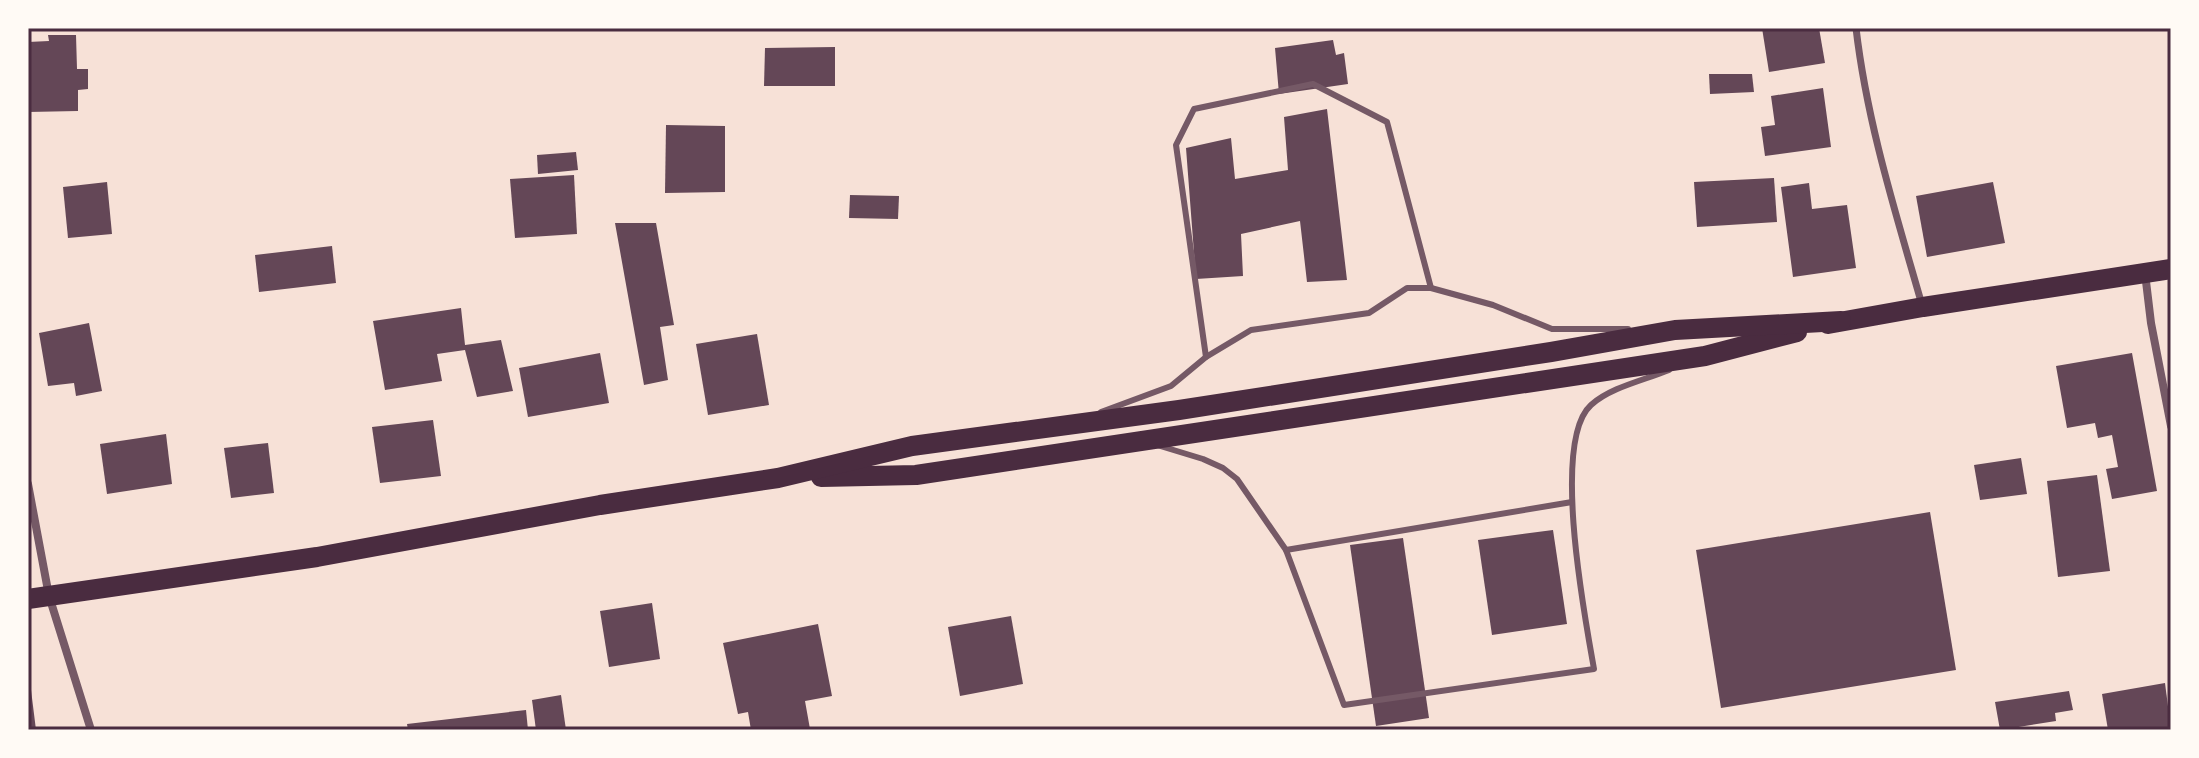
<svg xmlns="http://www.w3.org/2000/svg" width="2199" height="758" font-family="'Alegreya Sans',sans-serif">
	<rect width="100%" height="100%" fill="#f7e1d7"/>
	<!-- building -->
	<g fill="#644757">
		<polygon points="1762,28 1819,28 1825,63 1769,72"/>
		<polygon points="48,35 76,35 77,69 88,69 88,89 78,90 78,111 28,112 28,42 49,41"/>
		<polygon points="1333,40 1336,55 1344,53 1348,84 1279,94 1275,48"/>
		<polygon points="835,47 835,86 764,86 765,48"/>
		<polygon points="1709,74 1752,74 1754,92 1710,94"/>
		<polygon points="1823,88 1831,147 1765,156 1761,127 1775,125 1771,96"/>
		<polygon points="1327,109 1347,280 1307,282 1300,221 1241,234 1243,276 1196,279 1186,148 1231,138 1235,179 1288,170 1284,117"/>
		<polygon points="666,125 725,126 725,192 665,193"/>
		<polygon points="576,152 578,170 538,174 537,155"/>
		<polygon points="574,175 577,234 515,238 510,179"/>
		<polygon points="1774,178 1777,222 1697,227 1694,182"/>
		<polygon points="107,182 112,234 68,238 63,187"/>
		<polygon points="1993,182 2005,243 1927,257 1916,196"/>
		<polygon points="1809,183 1812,209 1847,205 1856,268 1793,277 1781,187"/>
		<polygon points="850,195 899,196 898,219 849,218"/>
		<polygon points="615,223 656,223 674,325 660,327 668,380 644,385"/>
		<polygon points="332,246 336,283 259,292 255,255"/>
		<polygon points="461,308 465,345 501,340 513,391 477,397 465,350 437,354 442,381 385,390 373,321"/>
		<polygon points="89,323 102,391 76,396 74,383 48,386 39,333"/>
		<polygon points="757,334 769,405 708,415 696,344"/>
		<polygon points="600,353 609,403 528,417 519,368"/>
		<polygon points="2132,353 2157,491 2112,499 2106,469 2118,467 2112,435 2098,438 2095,423 2067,428 2056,366"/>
		<polygon points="433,420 441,476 380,483 372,427"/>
		<polygon points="166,434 172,484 107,494 100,444"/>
		<polygon points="268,443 274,493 231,498 224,448"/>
		<polygon points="2021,458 2027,494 1980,500 1974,465"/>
		<polygon points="2097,475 2110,571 2058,577 2047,481"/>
		<polygon points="1930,512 1956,670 1721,708 1696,550"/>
		<polygon points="1553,530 1567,624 1492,635 1478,540"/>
		<polygon points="1403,538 1429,718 1376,726 1350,545"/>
		<polygon points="652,603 660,659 609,667 600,611"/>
		<polygon points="1011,616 1023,684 960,696 948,627"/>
		<polygon points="818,624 832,696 805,701 810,729 751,730 748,712 738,714 723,643"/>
		<polygon points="28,682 30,682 36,730 28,730"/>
		<polygon points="2165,683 2171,730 2108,730 2102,694"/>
		<polygon points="2069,691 2073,710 2055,713 2056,721 2000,730 1995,702"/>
		<polygon points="561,695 566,730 536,730 532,700"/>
		<polygon points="526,710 528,730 408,730 407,724"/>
	</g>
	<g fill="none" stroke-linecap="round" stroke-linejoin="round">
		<!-- service -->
		<g stroke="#755966" stroke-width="6">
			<polyline points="1206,357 1176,145 1194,109 1313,84 1387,122 1431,288"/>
			<polyline points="1101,412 1171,386 1206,357 1251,330 1369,313 1407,288 1431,288 1493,305 1552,329 1628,329"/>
			<path d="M1157 445 1203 459 1223 468 1237 479 1286 550 1344 705 1594 669C1585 618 1551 441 1591 405 1611 387 1645 380 1669 370"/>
			<polyline points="1286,550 1572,502"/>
		</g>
		<!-- pedestrian -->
		<path stroke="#755966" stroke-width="7" d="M1856 28C1867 123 1896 214 1922 305"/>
		<!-- minor -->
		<g stroke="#755966" stroke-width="8">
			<polyline points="2145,273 2151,323 2171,426"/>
			<polyline points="28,484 49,596 91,730"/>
		</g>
		<!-- primary -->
		<g stroke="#4a2c40" stroke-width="20">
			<polyline points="1828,324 1923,307 2171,269"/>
			<polyline points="821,477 916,475 1705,356 1797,332"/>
			<polyline points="28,599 317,557 600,505 778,478 912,446 1179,410 1551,352 1675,330 1841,321"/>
		</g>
	</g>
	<!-- border -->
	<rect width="2199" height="758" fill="none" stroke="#fffaf5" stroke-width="60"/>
	<rect x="30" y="30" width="2139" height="698" fill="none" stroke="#4a2c40" stroke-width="3"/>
</svg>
